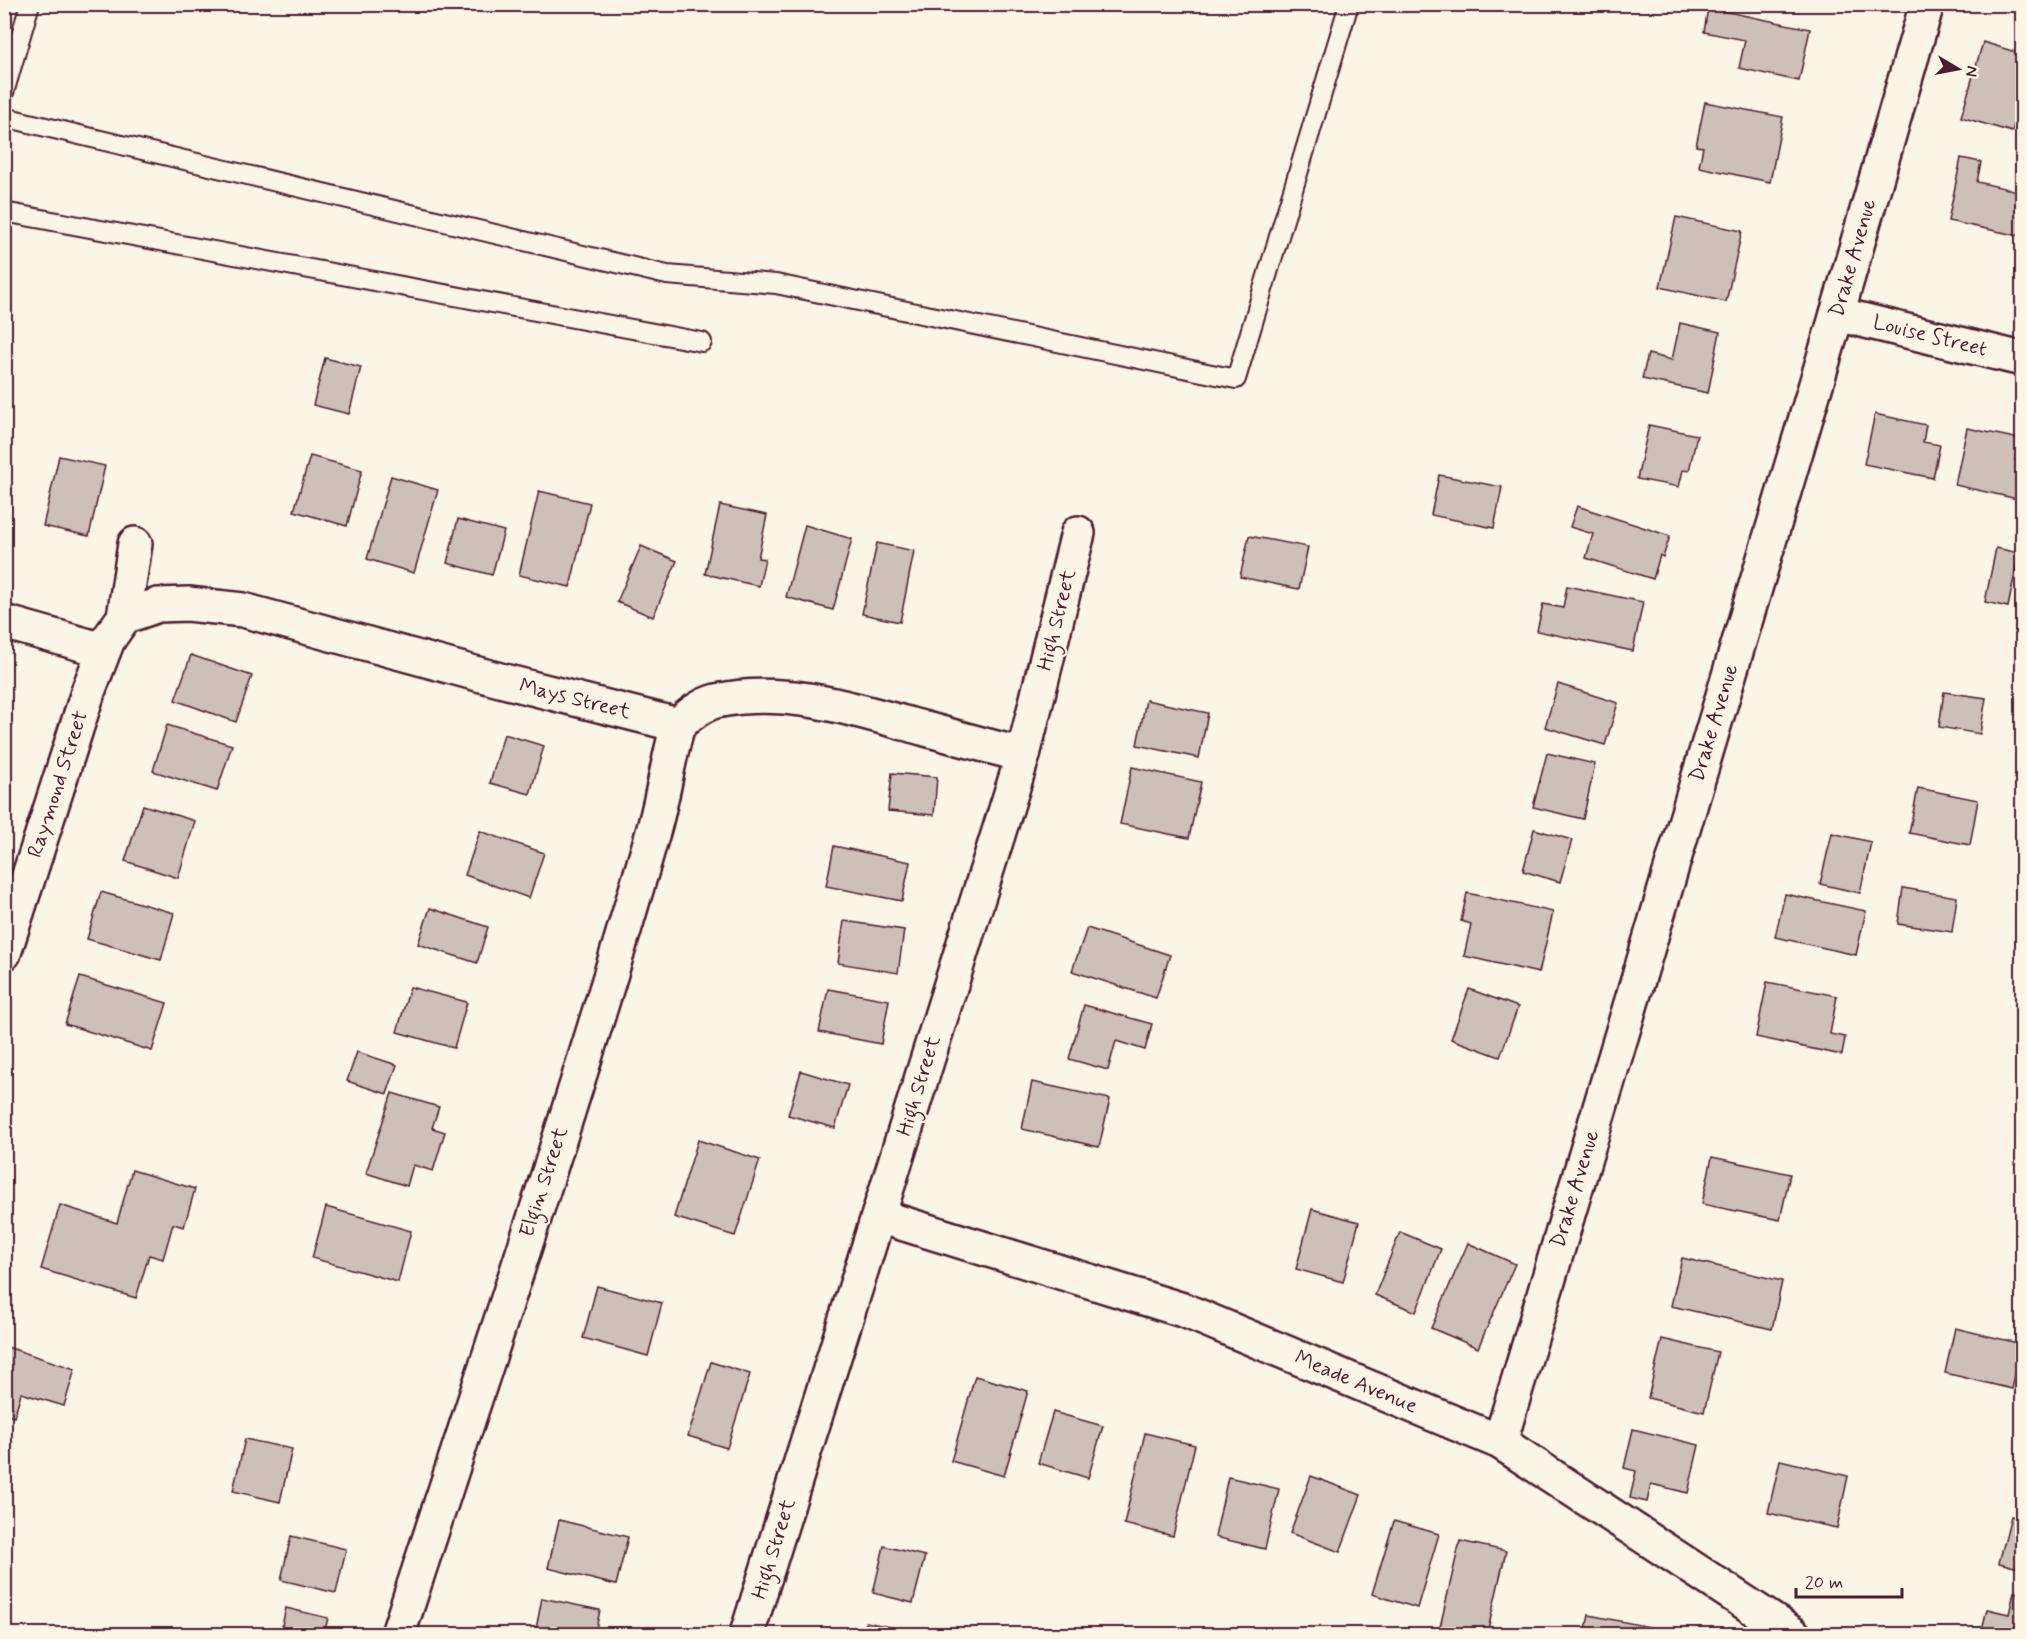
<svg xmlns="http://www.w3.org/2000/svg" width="2027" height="1639" font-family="Mynerve,sans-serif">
	<rect width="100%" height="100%" fill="#fcf5e5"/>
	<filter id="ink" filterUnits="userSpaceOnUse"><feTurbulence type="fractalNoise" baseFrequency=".0167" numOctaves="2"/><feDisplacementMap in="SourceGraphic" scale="12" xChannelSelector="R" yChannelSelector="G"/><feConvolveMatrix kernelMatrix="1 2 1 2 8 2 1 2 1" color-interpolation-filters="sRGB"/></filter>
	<g filter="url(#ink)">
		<!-- building -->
		<g fill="#cfc0b7" stroke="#4a1f2b" stroke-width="1.5">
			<polygon points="1708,8 1810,29 1799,81 1739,68 1745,40 1704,32"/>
			<polygon points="1983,42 2022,54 2022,96 2012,132 1961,117"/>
			<polygon points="1705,102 1783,117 1770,182 1699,167 1703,147 1696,146"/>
			<polygon points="1961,158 1981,162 1977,182 2022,192 2022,225 2020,236 1948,221"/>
			<polygon points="1676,217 1742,231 1726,302 1660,287"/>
			<polygon points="1680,323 1720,332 1708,393 1642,379 1648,354 1672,360"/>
			<polygon points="325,358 361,367 349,414 313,405"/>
			<polygon points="1875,414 1926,425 1923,442 1940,445 1933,478 1864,464"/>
			<polygon points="1649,425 1697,435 1689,471 1683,470 1679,487 1637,479"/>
			<polygon points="1967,428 2020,439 2015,460 2022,461 2022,500 1955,485"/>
			<polygon points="59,456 105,466 89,536 43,526"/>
			<polygon points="310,456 362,470 347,526 294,511"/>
			<polygon points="1439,475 1502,487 1494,528 1431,515"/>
			<polygon points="391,476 438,490 414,573 367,559"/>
			<polygon points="539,491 590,503 570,587 519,575"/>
			<polygon points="720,505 767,515 758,558 765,559 759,586 705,574"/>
			<polygon points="1577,506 1670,536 1663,557 1660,555 1653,579 1586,558 1593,534 1570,527"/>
			<polygon points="458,519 504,531 492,575 447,563"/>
			<polygon points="805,525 852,539 833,610 786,597"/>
			<polygon points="1249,536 1308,547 1299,589 1240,577"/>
			<polygon points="877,543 914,551 900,622 862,614"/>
			<polygon points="641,546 677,561 653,617 617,602"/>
			<polygon points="1996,548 2019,553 2008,607 1985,602"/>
			<polygon points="1567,586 1643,602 1633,651 1537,631 1543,604 1563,608"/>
			<polygon points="191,655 252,676 236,722 175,700"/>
			<polygon points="1558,684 1618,703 1605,745 1545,727"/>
			<polygon points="1944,692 1986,698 1980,734 1939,727"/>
			<polygon points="1146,700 1208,713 1199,758 1137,745"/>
			<polygon points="167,725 232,745 217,791 153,771"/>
			<polygon points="504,734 544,746 530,794 490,783"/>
			<polygon points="1547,753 1595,764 1583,819 1533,807"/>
			<polygon points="1132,767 1201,782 1189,838 1120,824"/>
			<polygon points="892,773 937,777 934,815 888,811"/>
			<polygon points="1918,788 1978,800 1970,845 1909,833"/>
			<polygon points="143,805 195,821 178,878 125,861"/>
			<polygon points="1534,829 1572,840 1560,882 1523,871"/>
			<polygon points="480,831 544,853 529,898 465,875"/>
			<polygon points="1832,833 1871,842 1860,893 1820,884"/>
			<polygon points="834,846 910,862 902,901 826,886"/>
			<polygon points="1903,888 1957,897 1952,932 1898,924"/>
			<polygon points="101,892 174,913 161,960 87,939"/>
			<polygon points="1467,893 1553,912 1539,973 1464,956 1471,924 1461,921"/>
			<polygon points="1785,894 1866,911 1856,955 1775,937"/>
			<polygon points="430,908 488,927 477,963 418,944"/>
			<polygon points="844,921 904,930 898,973 838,963"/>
			<polygon points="1087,928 1170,955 1156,998 1072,971"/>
			<polygon points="80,977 167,1003 152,1051 65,1024"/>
			<polygon points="1767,982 1837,996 1830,1034 1845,1037 1842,1055 1756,1037"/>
			<polygon points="410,987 467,1002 454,1048 397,1032"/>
			<polygon points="828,989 889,1000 881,1044 819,1032"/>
			<polygon points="1469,989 1518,1007 1500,1057 1451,1039"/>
			<polygon points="1084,1005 1152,1024 1145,1050 1116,1041 1108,1070 1069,1059"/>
			<polygon points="357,1052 397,1065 387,1094 347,1081"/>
			<polygon points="801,1071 848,1085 835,1128 788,1115"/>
			<polygon points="1032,1082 1110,1099 1099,1147 1022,1129"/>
			<polygon points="392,1093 439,1107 432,1128 445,1132 433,1171 413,1165 407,1186 366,1173"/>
			<polygon points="698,1140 760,1160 735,1236 674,1217"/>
			<polygon points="1712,1157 1790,1174 1780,1220 1702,1204"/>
			<polygon points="132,1170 195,1189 184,1227 173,1224 163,1259 149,1255 136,1298 41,1269 60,1205 117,1223"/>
			<polygon points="326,1207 411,1231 398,1282 312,1258"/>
			<polygon points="1312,1209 1359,1222 1343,1282 1296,1269"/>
			<polygon points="1400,1232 1441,1249 1416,1312 1375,1295"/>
			<polygon points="1468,1243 1515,1264 1478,1348 1431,1328"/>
			<polygon points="1682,1258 1782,1281 1772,1329 1671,1306"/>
			<polygon points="597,1286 662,1303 648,1356 583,1338"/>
			<polygon points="1955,1328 2022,1344 2012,1389 1945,1373"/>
			<polygon points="1662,1339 1718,1352 1704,1412 1648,1398"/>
			<polygon points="4,1346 75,1369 64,1406 21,1393 14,1417 4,1414"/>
			<polygon points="711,1362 750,1374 727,1448 688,1436"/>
			<polygon points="975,1376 1028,1391 1004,1476 951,1461"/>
			<polygon points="1053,1412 1103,1426 1088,1478 1038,1463"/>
			<polygon points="1633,1429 1699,1445 1688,1493 1651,1484 1647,1502 1630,1498 1636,1471 1624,1468"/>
			<polygon points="1145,1433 1195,1445 1173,1536 1124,1524"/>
			<polygon points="245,1439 292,1449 280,1502 233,1491"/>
			<polygon points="1780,1460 1848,1476 1837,1528 1768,1513"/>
			<polygon points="1311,1476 1361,1495 1340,1552 1290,1533"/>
			<polygon points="1228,1477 1279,1489 1265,1549 1215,1537"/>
			<polygon points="2011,1516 2022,1519 2022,1569 1999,1563"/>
			<polygon points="559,1520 628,1537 616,1585 548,1568"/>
			<polygon points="1394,1521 1439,1534 1417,1608 1372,1594"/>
			<polygon points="291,1536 346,1549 336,1593 281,1580"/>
			<polygon points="1460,1541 1506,1551 1487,1634 1474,1634 1440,1627"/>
			<polygon points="884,1546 925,1556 913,1603 873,1593"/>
			<polygon points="2014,1592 2022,1594 2022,1634 1981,1634 1987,1609 2009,1614"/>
			<polygon points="542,1598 600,1610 595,1634 535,1634"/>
			<polygon points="286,1608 328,1618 324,1634 280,1634"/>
			<polygon points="1589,1615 1650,1627 1649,1634 1585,1634"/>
			<polygon points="866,1622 910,1631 909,1634 864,1634"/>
		</g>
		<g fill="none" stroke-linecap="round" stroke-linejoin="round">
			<defs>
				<g id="service">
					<polyline points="4,93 30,4"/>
					<polyline points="4,117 667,275 776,284 1236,379 1349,4"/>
					<polyline points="4,212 702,342"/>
				</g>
				<g id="minor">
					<polyline points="1837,314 2022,359"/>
					<polyline points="124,617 135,544"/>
					<polyline points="4,622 103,650"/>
					<path d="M678 725C689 715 701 705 716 701 780 687 843 706 904 723 944 734 983 745 1023 755"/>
					<polyline points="4,953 89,689 108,640 124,617 158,605 188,604 243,610 500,680 678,725"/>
					<polyline points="879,1216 1186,1311 1500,1442 1793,1634"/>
					<polyline points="1500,1442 1837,314 1927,4"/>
					<path d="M398 1634C485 1368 575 1102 653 832 663 797 668 760 678 725"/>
					<polyline points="747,1634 1023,755 1078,533"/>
				</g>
			</defs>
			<!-- service casing -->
			<use href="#service" stroke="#4a1f2b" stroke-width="22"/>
			<!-- minor casing -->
			<use href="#minor" stroke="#4a1f2b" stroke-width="38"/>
			<!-- service -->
			<use href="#service" stroke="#fcf5e5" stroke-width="18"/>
			<!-- minor -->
			<use href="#minor" stroke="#fcf5e5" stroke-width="33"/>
		</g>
	</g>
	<g text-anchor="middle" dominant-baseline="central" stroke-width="4.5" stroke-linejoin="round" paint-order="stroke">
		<!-- street labels -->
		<g font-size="21" fill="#4a1f2b" stroke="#fcf5e5">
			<text transform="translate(1853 258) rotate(-74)">Drake Avenue</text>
			<text transform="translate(1930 336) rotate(14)">Louise Street</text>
			<text transform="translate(1057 620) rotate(-76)">High Street</text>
			<text transform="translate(575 699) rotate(14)">Mays Street</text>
			<text transform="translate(1714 723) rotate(-73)">Drake Avenue</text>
			<text transform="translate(58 784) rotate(-72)">Raymond Street</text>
			<text transform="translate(919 1086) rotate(-73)">High Street</text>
			<text transform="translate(544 1182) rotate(-72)">Elgin Street</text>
			<text transform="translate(1575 1189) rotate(-73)">Drake Avenue</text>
			<text transform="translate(1356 1382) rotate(23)">Meade Avenue</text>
			<text transform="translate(774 1549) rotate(-73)">High Street</text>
		</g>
	</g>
	<!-- margin -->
	<rect width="2027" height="1639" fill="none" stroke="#fcf5e5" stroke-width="24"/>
	<rect x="12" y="12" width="2003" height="1615" fill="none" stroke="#4a1f2b" stroke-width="2" filter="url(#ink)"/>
	<!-- north arrow -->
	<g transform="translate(1958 69) rotate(100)" stroke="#fcf5e5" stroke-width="4.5" paint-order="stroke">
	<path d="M0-4.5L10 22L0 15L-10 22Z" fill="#4a1f2b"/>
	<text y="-9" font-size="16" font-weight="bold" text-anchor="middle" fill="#4a1f2b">N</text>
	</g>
	<!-- scale -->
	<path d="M1796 1588v9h106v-9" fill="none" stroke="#4a1f2b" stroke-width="3"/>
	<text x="1805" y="1588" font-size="18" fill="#4a1f2b" stroke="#fcf5e5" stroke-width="4.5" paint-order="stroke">20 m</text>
</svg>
